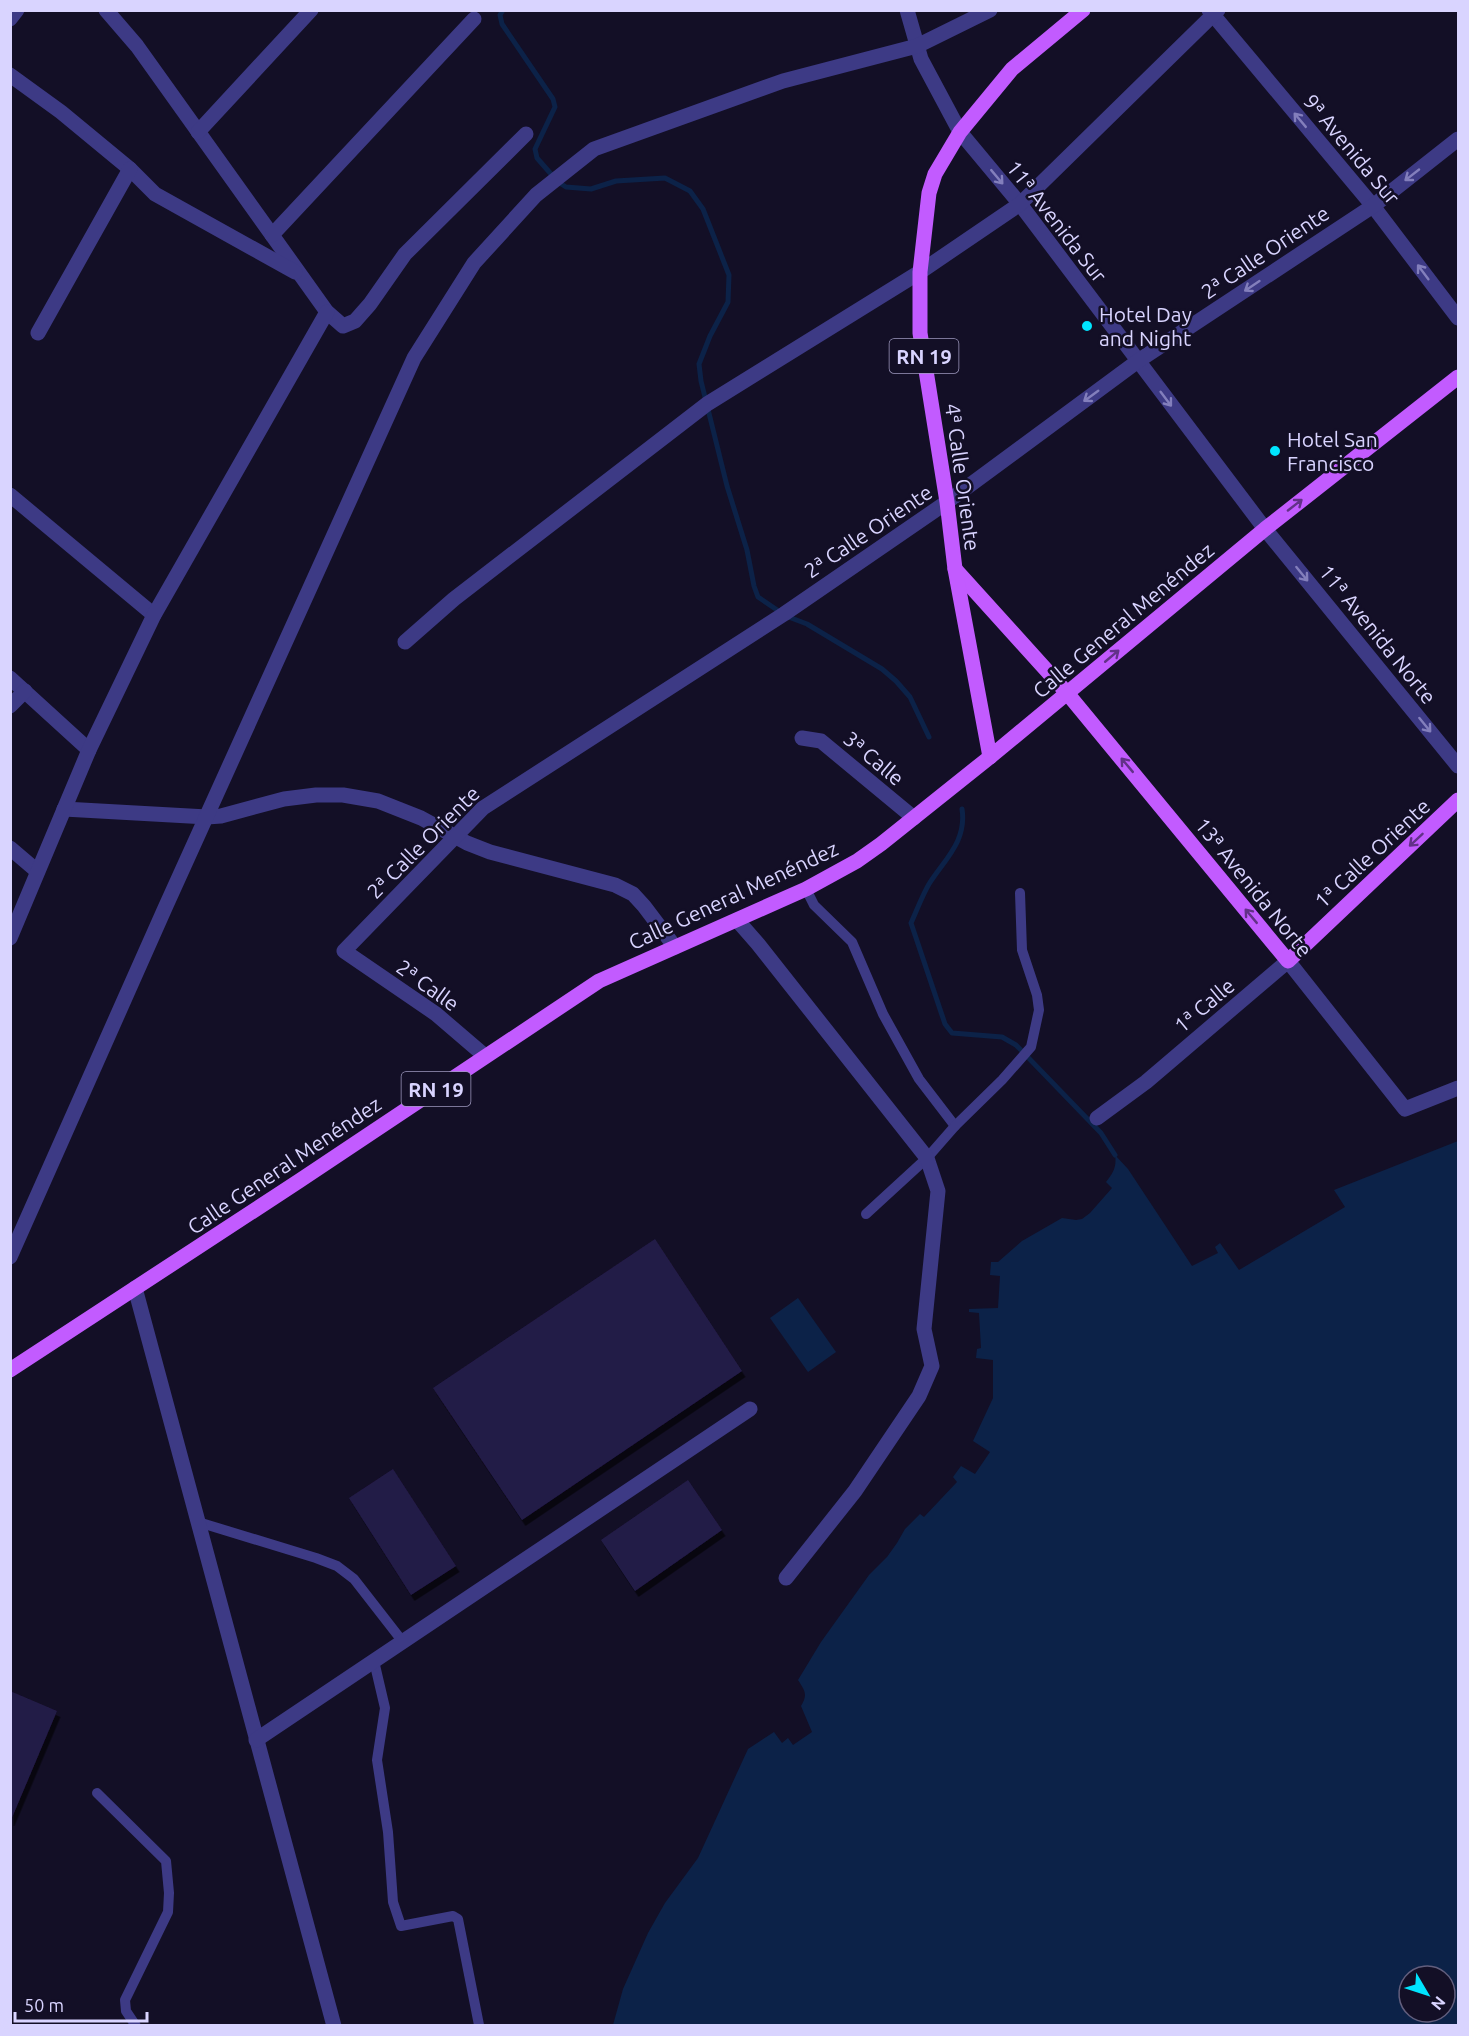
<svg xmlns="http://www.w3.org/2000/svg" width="1469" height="2036" font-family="Ubuntu,sans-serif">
	<defs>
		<filter id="shadow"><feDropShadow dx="3.5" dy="6" stdDeviation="0" flood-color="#0009"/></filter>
	</defs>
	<rect width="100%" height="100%" fill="#130f26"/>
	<!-- water -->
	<g fill="#0c2248" fill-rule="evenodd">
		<path d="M1458 1141V2025H613L623 1989 648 1933 665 1903 698 1858 748 1749 774 1732 782 1743 788 1738 793 1745 812 1732 801 1706C808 1694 805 1691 798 1680L821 1642 869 1575 887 1557 897 1543 905 1529 920 1514 924 1517 957 1482 953 1477 961 1466 975 1474 990 1452 973 1441 993 1398V1360L976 1358 977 1349 981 1348 979 1313 969 1312V1309L998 1308 1000 1276 990 1275 991 1262H998L1022 1241 1062 1218 1076 1220 1082 1219 1090 1213 1112 1188 1106 1182C1113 1173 1117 1167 1115 1155L1128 1169 1192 1266 1218 1253 1215 1247 1220 1243 1239 1270 1345 1207 1334 1190ZM1409 1976H1445V2012H1409Z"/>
		<polygon points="798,1298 836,1352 808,1372 770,1318"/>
	</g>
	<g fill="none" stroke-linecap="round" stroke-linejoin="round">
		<!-- stream -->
		<g stroke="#0c2248" stroke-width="5">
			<polyline points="503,10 500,15 502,24 553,99 555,107 535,149 537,158 558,182 566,187 591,189 616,181 665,178 690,191 703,209 729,275 728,302 710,336 699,364 701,381 727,486 747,550 754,586 758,597 786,616 807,624 882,669 896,681 910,697 929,737"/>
			<path d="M962 809C967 841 945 859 929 884 922 896 917 910 911 923L945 1024 952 1033 1002 1037 1016 1045 1101 1133 1115 1155"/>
		</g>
	</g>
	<!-- building -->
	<g fill="#241b47" filter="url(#shadow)">
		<polygon points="655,1239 742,1371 522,1520 433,1388"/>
		<polygon points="393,1469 456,1566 411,1595 349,1498"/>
		<polygon points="688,1480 722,1530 635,1591 601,1540"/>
		<polygon points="10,1691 57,1711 11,1820 10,1820"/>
	</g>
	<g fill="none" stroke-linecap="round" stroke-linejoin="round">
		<!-- service -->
		<g stroke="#3d3a85" stroke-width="10">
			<polyline points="806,889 814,905 852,942 883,1014 919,1079 955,1126"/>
			<polyline points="866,1214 927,1158 955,1126 1002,1080 1031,1047 1039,1010 1037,995 1022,950 1020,893"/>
			<polyline points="198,1522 316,1558 337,1566 354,1579 403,1642"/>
			<polyline points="374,1661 385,1708 377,1760 388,1832 393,1902 401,1926 453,1916 458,1919 479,2025"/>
			<polyline points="97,1793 166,1861 169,1893 168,1912 125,2000 126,2011 136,2026"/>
		</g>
		<!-- minor -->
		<g stroke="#3d3a85" stroke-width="15">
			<polyline points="106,10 137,46 327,312 343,326 355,321 370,304 405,254 526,134"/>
			<polyline points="907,10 921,59 960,132 1020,204 1265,529 1458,766"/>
			<polyline points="1209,10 1373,206 1458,318"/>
			<polyline points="10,19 17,10"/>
			<polyline points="10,75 61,112 130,169 155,194 295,272"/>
			<polyline points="198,132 311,10"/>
			<polyline points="272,235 474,19"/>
			<polyline points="38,333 130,169"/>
			<polyline points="10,495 154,615"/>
			<polyline points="405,642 454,599 707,404 920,272 1020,204 1218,10"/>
			<polyline points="10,678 89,750"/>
			<polyline points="10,706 25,691"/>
			<polyline points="802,738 821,741 914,818"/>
			<polyline points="64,809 207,817 221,816 284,799 316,795 343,795 378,801 421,818 467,843 490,852 615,885 633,894 644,906 675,947"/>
			<polyline points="10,848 37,871"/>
			<polyline points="737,920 758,944 927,1158 938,1191 924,1329 932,1366 919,1396 855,1491 786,1578"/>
			<polyline points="10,938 89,750 154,615 327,312"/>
			<polyline points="485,1056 436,1014 344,951 483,808 784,614 947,502 1138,361 1373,206 1458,139"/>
			<polyline points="1097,1118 1146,1082 1288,961 1405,1109 1458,1088"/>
			<polyline points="10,1257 165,908 414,358 474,263 536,195 594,149 783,81 917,46 990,10"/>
			<polyline points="135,1288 334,2026"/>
			<polyline points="256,1740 750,1409"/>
		</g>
		<!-- primary -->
		<g stroke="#c25bff" stroke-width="15">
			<polyline points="955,569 1067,693 1288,961 1458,800"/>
			<polyline points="990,757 955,569 947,502 920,333 920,272 929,193 935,174 960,132 1012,69 1083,10"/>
			<polyline points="10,1370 299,1181 599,981 806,889 857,861 881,844 990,757 1265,529 1458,377"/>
		</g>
	</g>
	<!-- one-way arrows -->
	<defs><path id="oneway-shaft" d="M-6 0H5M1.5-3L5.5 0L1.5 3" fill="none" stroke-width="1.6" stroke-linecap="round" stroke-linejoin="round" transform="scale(1.5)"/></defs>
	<g stroke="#837fbc">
		<use href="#oneway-shaft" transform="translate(1300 120) rotate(-130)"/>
		<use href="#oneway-shaft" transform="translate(1412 175) rotate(142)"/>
		<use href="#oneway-shaft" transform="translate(997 177) rotate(50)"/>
		<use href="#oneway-shaft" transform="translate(1423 272) rotate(-127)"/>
		<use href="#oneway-shaft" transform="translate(1252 286) rotate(146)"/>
		<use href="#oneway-shaft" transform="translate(1091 396) rotate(144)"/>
		<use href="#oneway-shaft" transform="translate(1166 399) rotate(53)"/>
		<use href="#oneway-shaft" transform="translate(1302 574) rotate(51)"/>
		<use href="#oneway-shaft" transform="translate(1425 725) rotate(51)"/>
	</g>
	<g stroke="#623188">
		<use href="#oneway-shaft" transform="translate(1295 505) rotate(-38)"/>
		<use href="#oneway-shaft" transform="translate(1112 656) rotate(-40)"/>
		<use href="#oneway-shaft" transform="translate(1127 765) rotate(-130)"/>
		<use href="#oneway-shaft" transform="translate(1416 840) rotate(137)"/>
		<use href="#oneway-shaft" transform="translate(1251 916) rotate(-130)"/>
	</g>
	<!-- markers -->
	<g fill="#00e5ff" stroke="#130f26" stroke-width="2">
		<circle cx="1087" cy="326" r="6"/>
		<circle cx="1275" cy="451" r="6"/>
	</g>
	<g text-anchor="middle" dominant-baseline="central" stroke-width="5" stroke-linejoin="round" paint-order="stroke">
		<!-- shield labels -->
		<g fill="#130f26" stroke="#9e99be" stroke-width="1.5">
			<rect x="889.5" y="339" width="69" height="34" rx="4.5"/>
			<rect x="401.5" y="1072" width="69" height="34" rx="4.5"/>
		</g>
		<g font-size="20" font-weight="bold" fill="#d9d4ff">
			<text x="924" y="356">RN 19</text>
			<text x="436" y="1089">RN 19</text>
		</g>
		<!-- street labels -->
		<g font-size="21" fill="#d9d4ff" stroke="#130f26">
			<text transform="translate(1352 149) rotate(50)">9ª Avenida Sur</text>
			<text transform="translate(1057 221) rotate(52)">11ª Avenida Sur</text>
			<text transform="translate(1265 252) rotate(-34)">2ª Calle Oriente</text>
			<text transform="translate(963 477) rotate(82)">4ª Calle Oriente</text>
			<text transform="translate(868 531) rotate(-34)">2ª Calle Oriente</text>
			<text transform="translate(1123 620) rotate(-40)">Calle General Menéndez</text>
			<text transform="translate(1378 634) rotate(51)">11ª Avenida Norte</text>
			<text transform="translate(874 758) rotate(40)">3ª Calle</text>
			<text transform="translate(423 842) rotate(-45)">2ª Calle Oriente</text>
			<text transform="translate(1372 853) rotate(-43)">1ª Calle Oriente</text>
			<text transform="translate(1254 887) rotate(51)">13ª Avenida Norte</text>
			<text transform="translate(733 895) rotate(-25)">Calle General Menéndez</text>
			<text transform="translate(428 985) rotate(36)">2ª Calle</text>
			<text transform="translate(1204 1005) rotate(-40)">1ª Calle</text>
			<text transform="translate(284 1165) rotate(-34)">Calle General Menéndez</text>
		</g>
		<!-- poi labels -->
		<g font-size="21" fill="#d9d4ff" stroke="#130f26" text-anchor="start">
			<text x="1099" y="314">Hotel Day<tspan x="1099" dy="24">and Night</tspan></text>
			<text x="1287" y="439">Hotel San<tspan x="1287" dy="24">Francisco</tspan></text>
		</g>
	</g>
	<!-- border -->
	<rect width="1469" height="2036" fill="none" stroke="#d9d4ff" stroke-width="24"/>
	<!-- north arrow -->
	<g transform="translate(1427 1994) rotate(129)"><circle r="28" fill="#130f26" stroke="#625e7d" stroke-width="1.5"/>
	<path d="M0-4.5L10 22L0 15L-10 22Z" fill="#00e5ff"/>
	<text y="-9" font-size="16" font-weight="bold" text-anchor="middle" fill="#d9d4ff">N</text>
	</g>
	<!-- scale -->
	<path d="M15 2012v9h132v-9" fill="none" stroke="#d9d4ff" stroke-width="3"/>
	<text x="24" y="2012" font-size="18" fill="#d9d4ff" stroke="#130f26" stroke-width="4.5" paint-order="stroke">50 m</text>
</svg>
